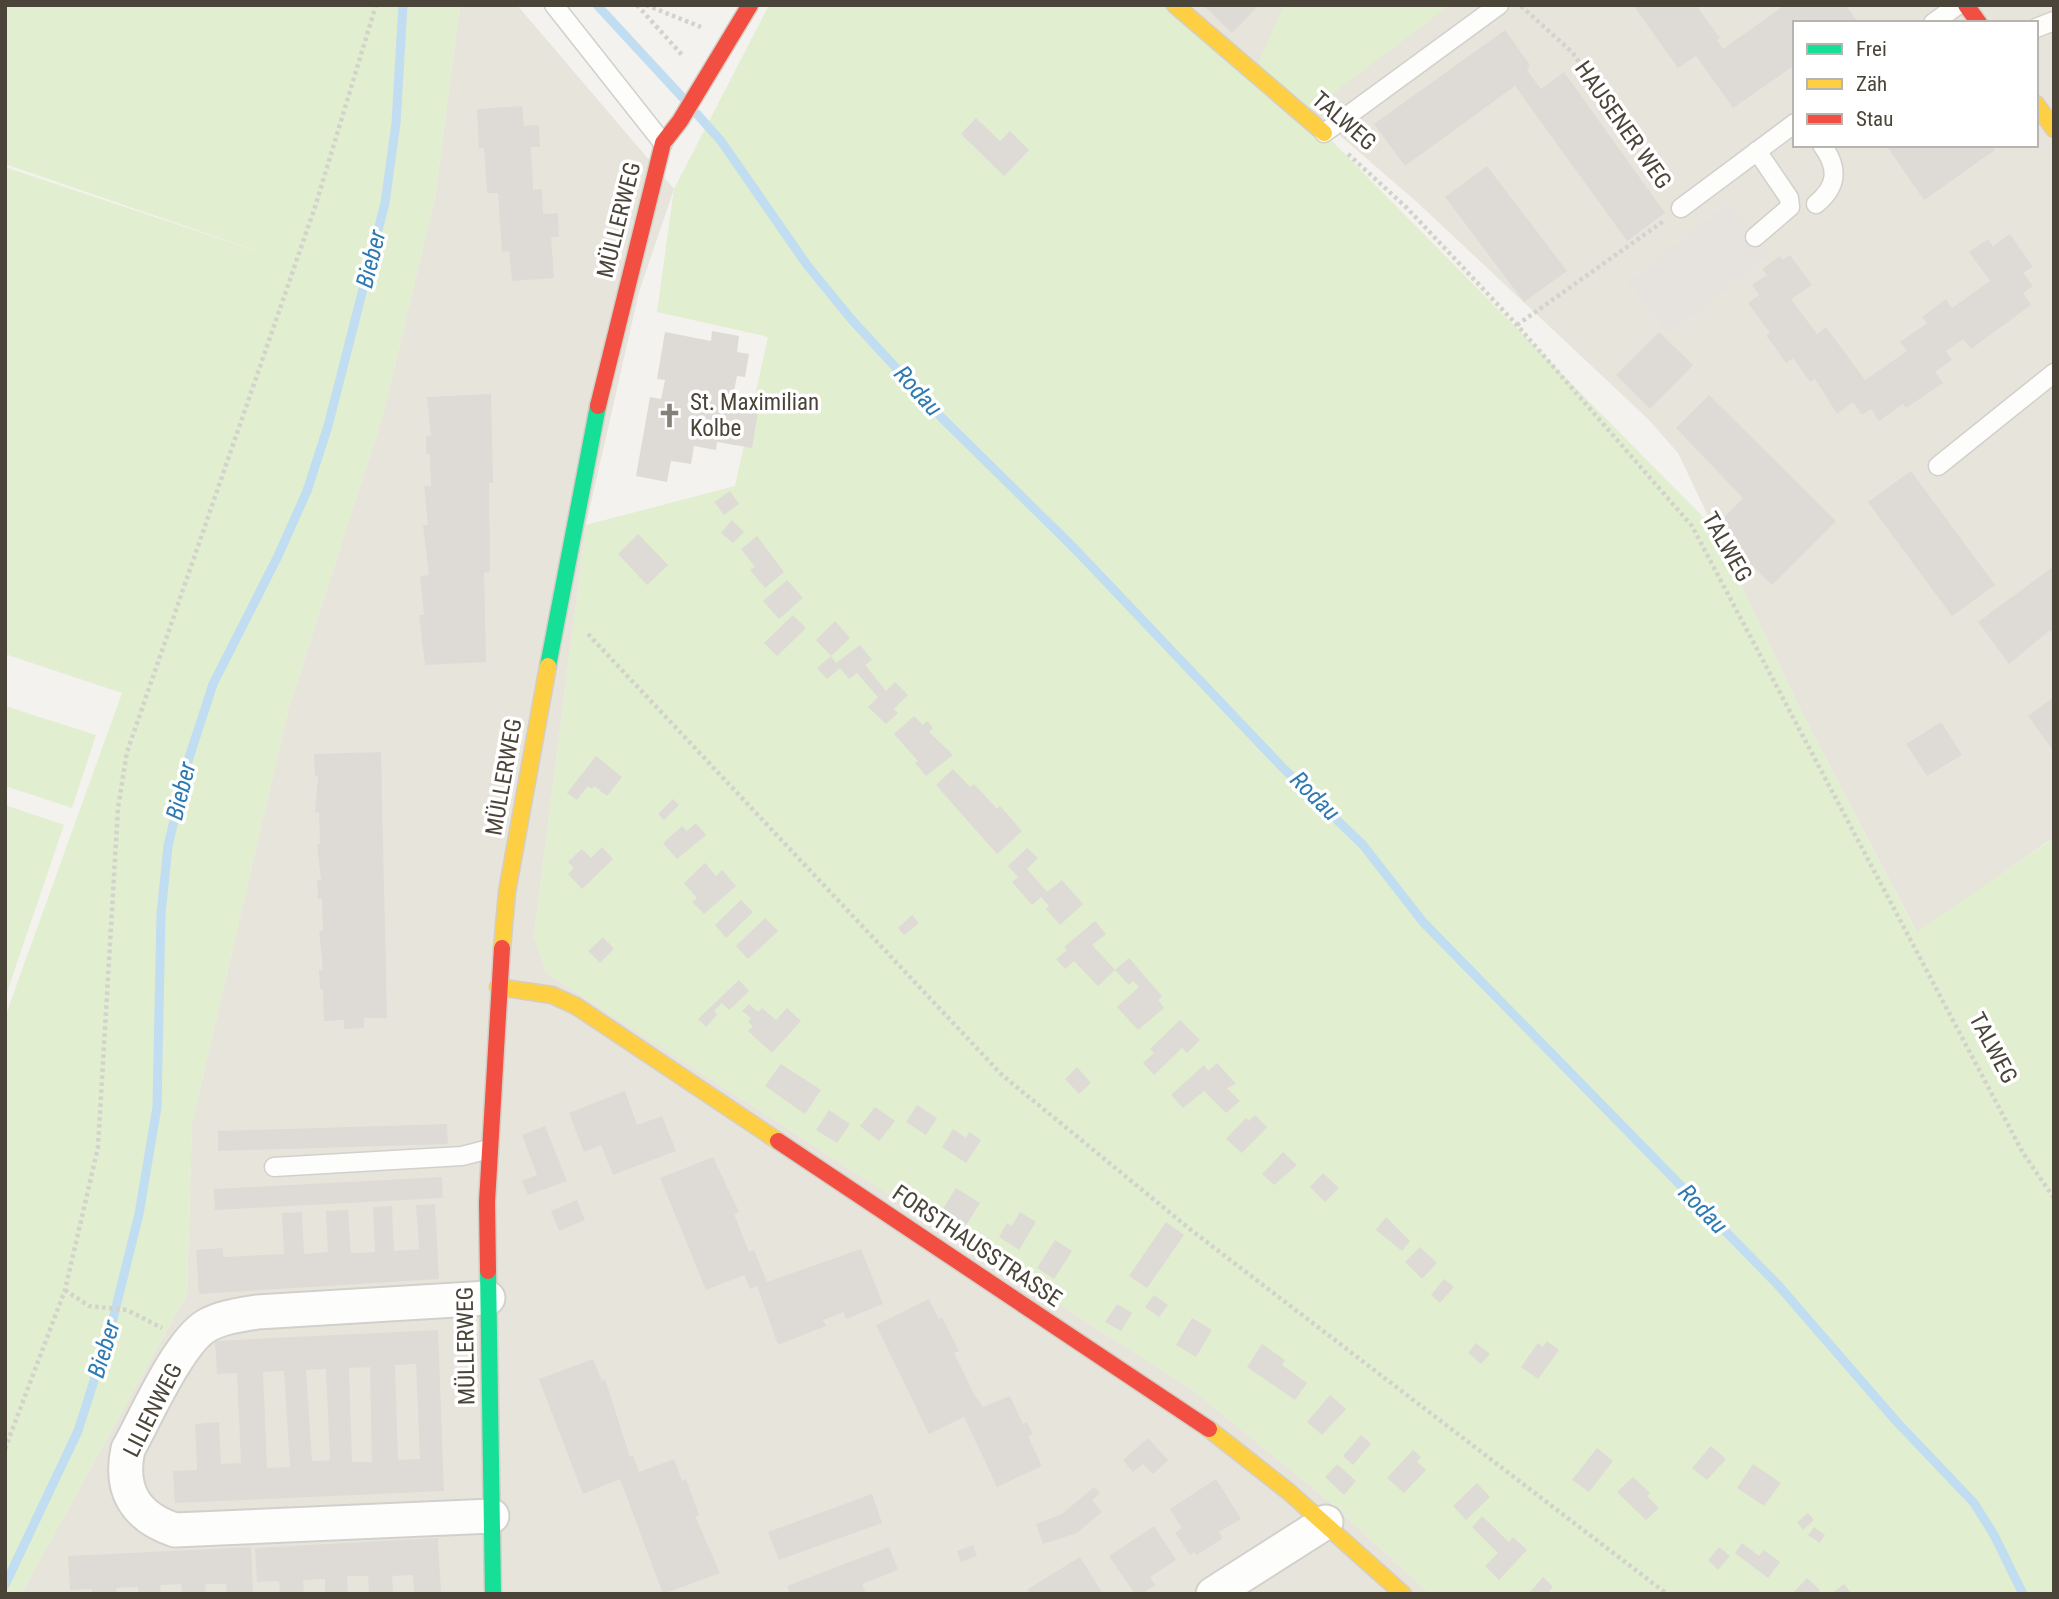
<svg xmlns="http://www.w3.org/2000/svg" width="2059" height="1599" font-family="'Roboto Condensed',sans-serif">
	<rect width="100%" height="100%" fill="#f4f2ee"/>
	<!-- residential -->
	<g fill="#e7e4dc" fill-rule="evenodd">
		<polygon points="460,5 517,5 674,189 639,292 586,525 534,936 546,973 1194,1391 1331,1503 1430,1594 21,1594 187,1294 192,1123 288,711 384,411 435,197"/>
		<path d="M1189 5H2054V843L2050 840 1917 933 1803 715 1678 453 1648 419 1419 204ZM1795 23H2036V145H1795Z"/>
	</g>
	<!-- green -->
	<g fill="#e1eecf">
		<polygon points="5,5 460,5 435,197 384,411 288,711 192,1123 187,1294 21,1594 5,1594 5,1017 122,693 5,654 5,167 275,257 5,164"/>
		<polygon points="769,5 1189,5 1258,64 1284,5 1450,5 1311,110 1324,133 1714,528 1803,715 1916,932 2051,840 2054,843 2054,1594 1430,1594 1331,1503 1194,1391 546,973 534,936 586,525 735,486 768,337 657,312 674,189"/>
		<polygon points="5,706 96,735 72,808 5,786"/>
		<polygon points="5,805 64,825 5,998"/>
	</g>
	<!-- parking -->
	<polygon fill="#e6e3df" points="1728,204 1769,255 1669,334 1628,282"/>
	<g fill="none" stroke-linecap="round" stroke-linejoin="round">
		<!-- stream -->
		<g stroke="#c0ddf1" stroke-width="9">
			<polyline points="597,5 683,98"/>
			<polyline points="697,114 721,141 807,265 852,320 942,418 1074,548 1284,769 1363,845 1423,922 1778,1285 1896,1421 1974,1503 1994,1535 2023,1594"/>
			<polyline points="5,1585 78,1431 111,1327 139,1214 157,1107 161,914 168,846 188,761 213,684 278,556 307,491 328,426 385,203 396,123 403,5"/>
		</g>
	</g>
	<!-- building -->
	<g fill="#dedbd6" fill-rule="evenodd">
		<polygon points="1203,5 1259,5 1232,33"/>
		<polygon points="1633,5 1696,5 1720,38 1717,40 1723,49 1785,5 1846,5 1857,21 1795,23 1795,65 1733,108 1696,56 1678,68"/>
		<polygon points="1505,30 1530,65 1527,70 1541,89 1564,72 1665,213 1627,241 1515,86 1405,166 1374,124"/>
		<polygon points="522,106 524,126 539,125 540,147 531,147 533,190 542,189 543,214 558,213 559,237 551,237 554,278 512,281 509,251 502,252 498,193 487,193 484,148 479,149 477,109"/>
		<polygon points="976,118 1000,141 1010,131 1029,150 1004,176 961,134"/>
		<polygon points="1886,145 1992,145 1995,150 1924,200"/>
		<polygon points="1487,166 1567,271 1524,302 1445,197"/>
		<polygon points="2010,234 2033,267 2023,273 2033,286 2023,293 2031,305 1971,349 1963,339 1946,351 1952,360 1935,372 1943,383 1906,408 1903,404 1879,421 1871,409 1862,415 1853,402 1837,414 1815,379 1810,382 1793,358 1786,363 1766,335 1770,333 1748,303 1759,295 1752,285 1767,275 1762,269 1780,256 1783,260 1790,255 1812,285 1791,299 1817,334 1826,327 1865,380 1907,351 1900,342 1927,323 1922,317 1946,299 1952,308 1990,281 1969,252 1988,239 1993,246"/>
		<polygon points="712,331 739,336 737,352 749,354 745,377 737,376 732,401 759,406 752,448 717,442 716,450 694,446 691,464 671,461 667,482 636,476 650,397 661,399 665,380 657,379 665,332 711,341"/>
		<polygon points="1659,332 1693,365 1650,409 1616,375"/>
		<polygon points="491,394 493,483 489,483 490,572 484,573 486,662 425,665 419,615 424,615 420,576 429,575 423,525 428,525 424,486 431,486 430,454 426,454 426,436 431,436 427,397"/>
		<polygon points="1709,395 1836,521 1772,585 1714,528 1743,498 1676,428"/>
		<polygon points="1911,471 1995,585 1952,616 1868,502"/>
		<polygon points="730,491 739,504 724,515 714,502"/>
		<polygon points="732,520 744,532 733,543 721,533"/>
		<polygon points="638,534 668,565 647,585 618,554"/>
		<polygon points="757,536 784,572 765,588 750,570 755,567 741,549"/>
		<polygon points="2054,566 2054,632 2049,631 2009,664 1978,622"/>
		<polygon points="787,580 803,598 779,619 763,601"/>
		<polygon points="793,615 806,628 777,656 764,643"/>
		<polygon points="835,621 850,638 831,656 816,640"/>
		<polygon points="860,645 872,660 865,665 886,691 895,682 908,695 894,709 898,713 886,724 868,707 878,697 857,673 849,679 840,668 827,679 817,668 831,656 836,663"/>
		<polygon points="2054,697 2054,752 2028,716"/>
		<polygon points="914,716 923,725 927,721 933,728 929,732 953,755 926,776 915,763 918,761 894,734"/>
		<polygon points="1941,722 1962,755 1927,776 1906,744"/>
		<polygon points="381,752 387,1018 364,1018 364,1028 344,1029 344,1020 324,1021 323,989 320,989 319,970 323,970 319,931 323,931 322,899 318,899 317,880 321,880 317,845 320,844 319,812 315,813 318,776 315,776 314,754"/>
		<polygon points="596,756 622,777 607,796 594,786 592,789 588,786 577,800 567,793"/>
		<polygon points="953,769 970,787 974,784 997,809 1000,806 1022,831 997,854 936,785"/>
		<polygon points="673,799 679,805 664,820 658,814"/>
		<polygon points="696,823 706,835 677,859 663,843 682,826 687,831"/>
		<polygon points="602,847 613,859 582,889 568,874 574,868 568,862 582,849 591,858"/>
		<polygon points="1027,848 1038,858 1027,869 1047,892 1062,880 1083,904 1060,925 1046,909 1049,906 1041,897 1032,905 1012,882 1018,877 1008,866"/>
		<polygon points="705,863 716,876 722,870 736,886 704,914 692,902 697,898 684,883"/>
		<polygon points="741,900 753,912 726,938 715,925"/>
		<polygon points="912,915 919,923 904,935 898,928"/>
		<polygon points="765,918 778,931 748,959 736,946"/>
		<polygon points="1095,921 1106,934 1092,945 1115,970 1098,986 1074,961 1065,969 1056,959 1067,950 1064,947"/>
		<polygon points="603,937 614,949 600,963 588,951"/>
		<polygon points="1129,958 1162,996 1158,1000 1164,1008 1138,1030 1117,1007 1139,987 1133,981 1129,985 1115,970"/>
		<polygon points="739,980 749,991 729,1010 722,1003 714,1011 717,1015 706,1027 698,1019"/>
		<polygon points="749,1004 758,1012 762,1008 776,1020 787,1008 801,1021 772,1053 748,1031 753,1026 748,1022 751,1018 742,1011"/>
		<polygon points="1180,1020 1200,1040 1187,1053 1182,1048 1154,1075 1143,1063 1154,1053 1150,1049"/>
		<polygon points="1217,1063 1236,1084 1227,1088 1240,1101 1226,1113 1204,1091 1183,1108 1171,1095 1204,1065 1208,1071"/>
		<polygon points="781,1064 821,1090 805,1114 765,1086"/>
		<polygon points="1077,1067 1091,1083 1079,1094 1065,1079"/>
		<polygon points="625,1091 637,1125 662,1116 676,1151 613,1175 601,1145 584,1152 569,1113"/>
		<polygon points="917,1105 937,1118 926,1135 906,1122"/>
		<polygon points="875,1107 895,1121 879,1141 860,1126"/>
		<polygon points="829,1110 850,1124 837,1143 816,1130"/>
		<polygon points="1255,1115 1267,1127 1242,1153 1226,1139 1246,1118 1249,1121"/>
		<polygon points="447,1124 448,1144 218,1151 218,1131"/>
		<polygon points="545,1126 567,1181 528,1195 522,1181 537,1175 522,1135"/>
		<polygon points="953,1129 966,1138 969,1132 981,1140 966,1163 942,1147"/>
		<polygon points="1283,1152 1297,1165 1274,1185 1262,1174"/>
		<polygon points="713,1157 739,1212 734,1214 749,1252 754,1250 767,1282 861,1249 883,1304 846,1319 844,1312 823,1320 826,1326 778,1345 757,1286 750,1289 744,1275 706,1290 660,1178"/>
		<polygon points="1323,1173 1339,1188 1325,1202 1310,1187"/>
		<polygon points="442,1177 443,1198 215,1210 214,1189"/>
		<polygon points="956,1188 980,1203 965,1227 941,1212"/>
		<polygon points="577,1200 585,1220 559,1231 551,1211"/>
		<polygon points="435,1204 439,1279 199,1294 196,1250 223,1248 223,1257 284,1254 282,1213 302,1212 304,1254 328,1252 326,1211 348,1210 351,1253 375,1252 373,1207 392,1206 394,1251 419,1249 416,1205"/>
		<polygon points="1020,1212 1036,1222 1019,1250 999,1237 1007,1223 1012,1226"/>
		<polygon points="1386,1217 1410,1241 1402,1251 1376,1230"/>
		<polygon points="1166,1222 1184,1235 1147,1288 1129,1276"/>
		<polygon points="1055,1240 1072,1251 1054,1279 1037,1268"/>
		<polygon points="1420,1247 1437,1263 1422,1279 1405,1262"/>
		<polygon points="1444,1279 1454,1287 1440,1303 1431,1295"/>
		<polygon points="1154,1295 1168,1305 1159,1317 1145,1307"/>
		<polygon points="929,1299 939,1319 942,1317 959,1351 954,1353 974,1394 983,1407 1010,1396 1023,1424 1027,1422 1033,1434 1028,1436 1042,1466 997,1487 964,1417 929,1434 876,1325"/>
		<polygon points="1117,1304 1132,1313 1121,1331 1105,1322"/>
		<polygon points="1192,1318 1212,1330 1196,1357 1176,1345"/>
		<path d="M438 1330 444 1491 175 1503 173 1471 197 1470 195 1424 219 1422 221 1464 241 1463 237 1373 217 1374 215 1341ZM416 1364 420 1459 398 1460 395 1365ZM370 1367 372 1462H352L349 1368ZM326 1369 330 1460 312 1461 306 1370ZM284 1371 290 1467 267 1468 263 1372Z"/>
		<polygon points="1547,1341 1559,1350 1538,1379 1521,1367 1538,1343 1543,1347"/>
		<polygon points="1476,1343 1490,1354 1481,1364 1468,1353"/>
		<polygon points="1262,1344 1285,1360 1282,1365 1307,1383 1295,1400 1247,1367"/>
		<polygon points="593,1359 602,1381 605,1379 630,1457 633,1455 639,1472 674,1459 682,1481 686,1479 699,1515 695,1516 720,1573 663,1594 620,1479 583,1494 539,1379"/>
		<polygon points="1330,1395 1346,1409 1322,1435 1307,1422"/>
		<polygon points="1361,1435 1371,1444 1353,1465 1343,1456"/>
		<polygon points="1148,1438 1168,1460 1153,1474 1143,1464 1133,1472 1123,1460"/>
		<polygon points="1711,1446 1726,1459 1707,1480 1692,1468"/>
		<polygon points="1597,1448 1613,1461 1589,1492 1572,1480"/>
		<polygon points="1413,1450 1421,1457 1417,1462 1426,1470 1404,1493 1387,1478"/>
		<polygon points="1337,1464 1356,1481 1344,1495 1325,1477"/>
		<polygon points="1753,1464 1781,1483 1764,1506 1737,1488"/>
		<polygon points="1633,1477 1650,1493 1647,1496 1659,1508 1646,1520 1617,1492"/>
		<polygon points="1216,1479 1241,1519 1219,1532 1223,1538 1197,1555 1194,1552 1190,1555 1175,1533 1182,1528 1170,1509"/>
		<polygon points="1477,1483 1490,1497 1466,1520 1453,1506"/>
		<polygon points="1094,1487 1100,1493 1092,1500 1102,1512 1077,1533 1043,1544 1036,1524 1062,1514"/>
		<polygon points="872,1494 882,1523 779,1560 768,1532"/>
		<polygon points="1808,1513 1814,1520 1803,1530 1797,1522"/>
		<polygon points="1482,1516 1509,1542 1513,1537 1527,1550 1499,1580 1485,1566 1498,1553 1472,1527"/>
		<polygon points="1154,1526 1176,1560 1150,1577 1155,1585 1142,1594 1135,1594 1109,1556"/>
		<polygon points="1814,1527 1825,1535 1820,1543 1808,1535"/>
		<polygon points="438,1538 441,1594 414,1594 413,1575 392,1576 393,1594 369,1594 368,1576 347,1576 348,1594 325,1594 325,1579 303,1580 304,1594 280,1594 279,1581 257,1582 255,1548"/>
		<polygon points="1742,1543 1759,1556 1764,1550 1780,1562 1768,1578 1735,1553"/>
		<polygon points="973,1545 977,1556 961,1562 957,1551"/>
		<polygon points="251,1547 253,1594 227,1594 226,1584 205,1584 206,1594 182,1594 181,1584 160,1585 161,1594 138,1594 138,1587 116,1588 117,1594 92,1594 92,1589 70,1590 68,1556"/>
		<polygon points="889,1547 898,1570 862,1584 866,1594 790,1594 787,1586"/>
		<polygon points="1719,1547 1730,1556 1718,1570 1708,1560"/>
		<polygon points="1080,1557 1103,1594 1030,1594 1028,1589"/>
		<polygon points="1543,1577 1553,1587 1549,1591 1552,1594 1528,1594"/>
		<polygon points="1807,1578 1820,1590 1817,1594 1792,1594"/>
		<polygon points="1844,1584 1852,1594 1831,1594"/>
	</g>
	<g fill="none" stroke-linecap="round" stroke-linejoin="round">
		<defs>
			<g id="lane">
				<polyline points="554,5 663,143"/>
				<polyline points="1933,23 1958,5"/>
				<polyline points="2036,28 2054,21"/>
				<polyline points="1324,133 1499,5"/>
				<path d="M1816 204C1838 186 1839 168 1822 145"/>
				<polyline points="1681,208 1795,123"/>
				<polyline points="1755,237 1790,207 1789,198 1757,151"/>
				<polyline points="1938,466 2054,373"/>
				<polyline points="274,1167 462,1156 489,1149"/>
			</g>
			<g id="street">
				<path d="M488 1298 257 1312C240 1315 221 1317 206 1326 178 1343 145 1419 128 1449 119 1491 136 1517 175 1530L492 1516"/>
				<polyline points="1213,1594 1326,1522"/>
			</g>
			<g id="fast">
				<polyline points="548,666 598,406"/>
				<polyline points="488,1271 493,1594"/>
			</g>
			<g id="slow">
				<polyline points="1175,5 1324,133"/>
				<polyline points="2036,104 2054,129"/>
				<polyline points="502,948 507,892 548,666"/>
				<polyline points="498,987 552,995 576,1006 778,1141"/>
				<polyline points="1209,1429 1289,1492 1403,1594"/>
			</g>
			<g id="jam">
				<polyline points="1966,5 1979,23"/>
				<polyline points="598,406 663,143 680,121 750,5"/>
				<polyline points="778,1141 1209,1429"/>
				<polyline points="488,1271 487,1202 502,948"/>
			</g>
		</defs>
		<!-- lane casing -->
		<use href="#lane" stroke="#d2d0cb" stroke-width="21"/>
		<!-- street casing -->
		<use href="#street" stroke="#d2d0cb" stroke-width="37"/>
		<!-- fast casing -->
		<use href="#fast" stroke="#d3cfc5" stroke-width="19"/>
		<!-- slow casing -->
		<use href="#slow" stroke="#d3cfc5" stroke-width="19"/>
		<!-- jam casing -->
		<use href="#jam" stroke="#d3cfc5" stroke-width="19"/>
		<!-- path -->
		<g stroke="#d3d2cc" stroke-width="4.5" stroke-dasharray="3.5 3.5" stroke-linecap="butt">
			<polyline points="637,5 683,56"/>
			<polyline points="646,5 701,27"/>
			<polyline points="1521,6 1572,52 1668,189"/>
			<polyline points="1348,154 1407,208 1517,325 1692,526 2023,1153 2054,1198"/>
			<polyline points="1517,325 1665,220"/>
			<polyline points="588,634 1002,1075 1191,1230 1667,1594"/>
			<polyline points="65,1290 89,1306 127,1310 162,1328"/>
			<polyline points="5,1449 65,1290 98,1147 118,808 127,752 315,207 376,5"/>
		</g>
		<!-- lane -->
		<use href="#lane" stroke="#fdfdfc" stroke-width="18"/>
		<!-- street -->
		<use href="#street" stroke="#fdfdfc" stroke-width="33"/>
		<!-- fast -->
		<use href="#fast" stroke="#16e098" stroke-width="16"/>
		<!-- slow -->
		<use href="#slow" stroke="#ffcf43" stroke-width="16"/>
		<!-- jam -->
		<use href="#jam" stroke="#f24e42" stroke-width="16"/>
	</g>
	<!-- icons -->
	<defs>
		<symbol id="church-bare" viewBox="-9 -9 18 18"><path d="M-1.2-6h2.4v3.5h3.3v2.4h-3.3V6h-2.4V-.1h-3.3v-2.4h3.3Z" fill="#868178" stroke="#fff" stroke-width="2.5" paint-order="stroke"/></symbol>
	</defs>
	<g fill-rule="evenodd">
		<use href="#church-bare" x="652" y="398" width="35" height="35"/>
	</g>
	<g text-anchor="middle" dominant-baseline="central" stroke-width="7" stroke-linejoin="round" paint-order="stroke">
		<!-- street labels -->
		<g font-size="23" fill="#4b4439" stroke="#fff">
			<text transform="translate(1344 121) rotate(41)">TALWEG</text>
			<text transform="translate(1623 125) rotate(55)">HAUSENER WEG</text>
			<text transform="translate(619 220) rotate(-76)">MÜLLERWEG</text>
			<text transform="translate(1727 547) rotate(60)">TALWEG</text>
			<text transform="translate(504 777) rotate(-80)">MÜLLERWEG</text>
			<text transform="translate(1993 1048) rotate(62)">TALWEG</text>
			<text transform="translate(977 1246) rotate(34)">FORSTHAUSSTRASSE</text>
			<text transform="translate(466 1346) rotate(-91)">MÜLLERWEG</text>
			<text transform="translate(153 1410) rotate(-63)">LILIENWEG</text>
		</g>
		<!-- poi labels -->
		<g font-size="23" fill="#4b4439" stroke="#fff" text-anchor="start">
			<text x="690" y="402">St. Maximilian<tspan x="690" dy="26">Kolbe</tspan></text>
		</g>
		<!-- water labels -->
		<g font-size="24" font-style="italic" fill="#2e7ab2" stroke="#fff">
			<text transform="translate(371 259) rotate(-76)">Bieber</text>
			<text transform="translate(918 391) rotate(48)">Rodau</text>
			<text transform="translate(181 791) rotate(-76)">Bieber</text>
			<text transform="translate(1315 796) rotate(45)">Rodau</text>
			<text transform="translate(1703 1209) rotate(46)">Rodau</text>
			<text transform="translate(104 1349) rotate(-73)">Bieber</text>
		</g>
	</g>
	<!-- border -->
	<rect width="2059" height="1599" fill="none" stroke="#4b4439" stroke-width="14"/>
	<!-- legend -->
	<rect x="1793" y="21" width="245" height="126" fill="#ffffff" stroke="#b7b4b0" stroke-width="2"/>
	<rect x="1807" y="44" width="35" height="10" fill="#16e098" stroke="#b7b4b0" stroke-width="2"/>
	<text x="1856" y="56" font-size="21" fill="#4b4439">Frei</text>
	<rect x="1807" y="79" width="35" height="10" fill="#ffcf43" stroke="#b7b4b0" stroke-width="2"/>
	<text x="1856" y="91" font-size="21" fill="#4b4439">Zäh</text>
	<rect x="1807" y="114" width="35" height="10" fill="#f24e42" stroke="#b7b4b0" stroke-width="2"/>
	<text x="1856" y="126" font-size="21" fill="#4b4439">Stau</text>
</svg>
